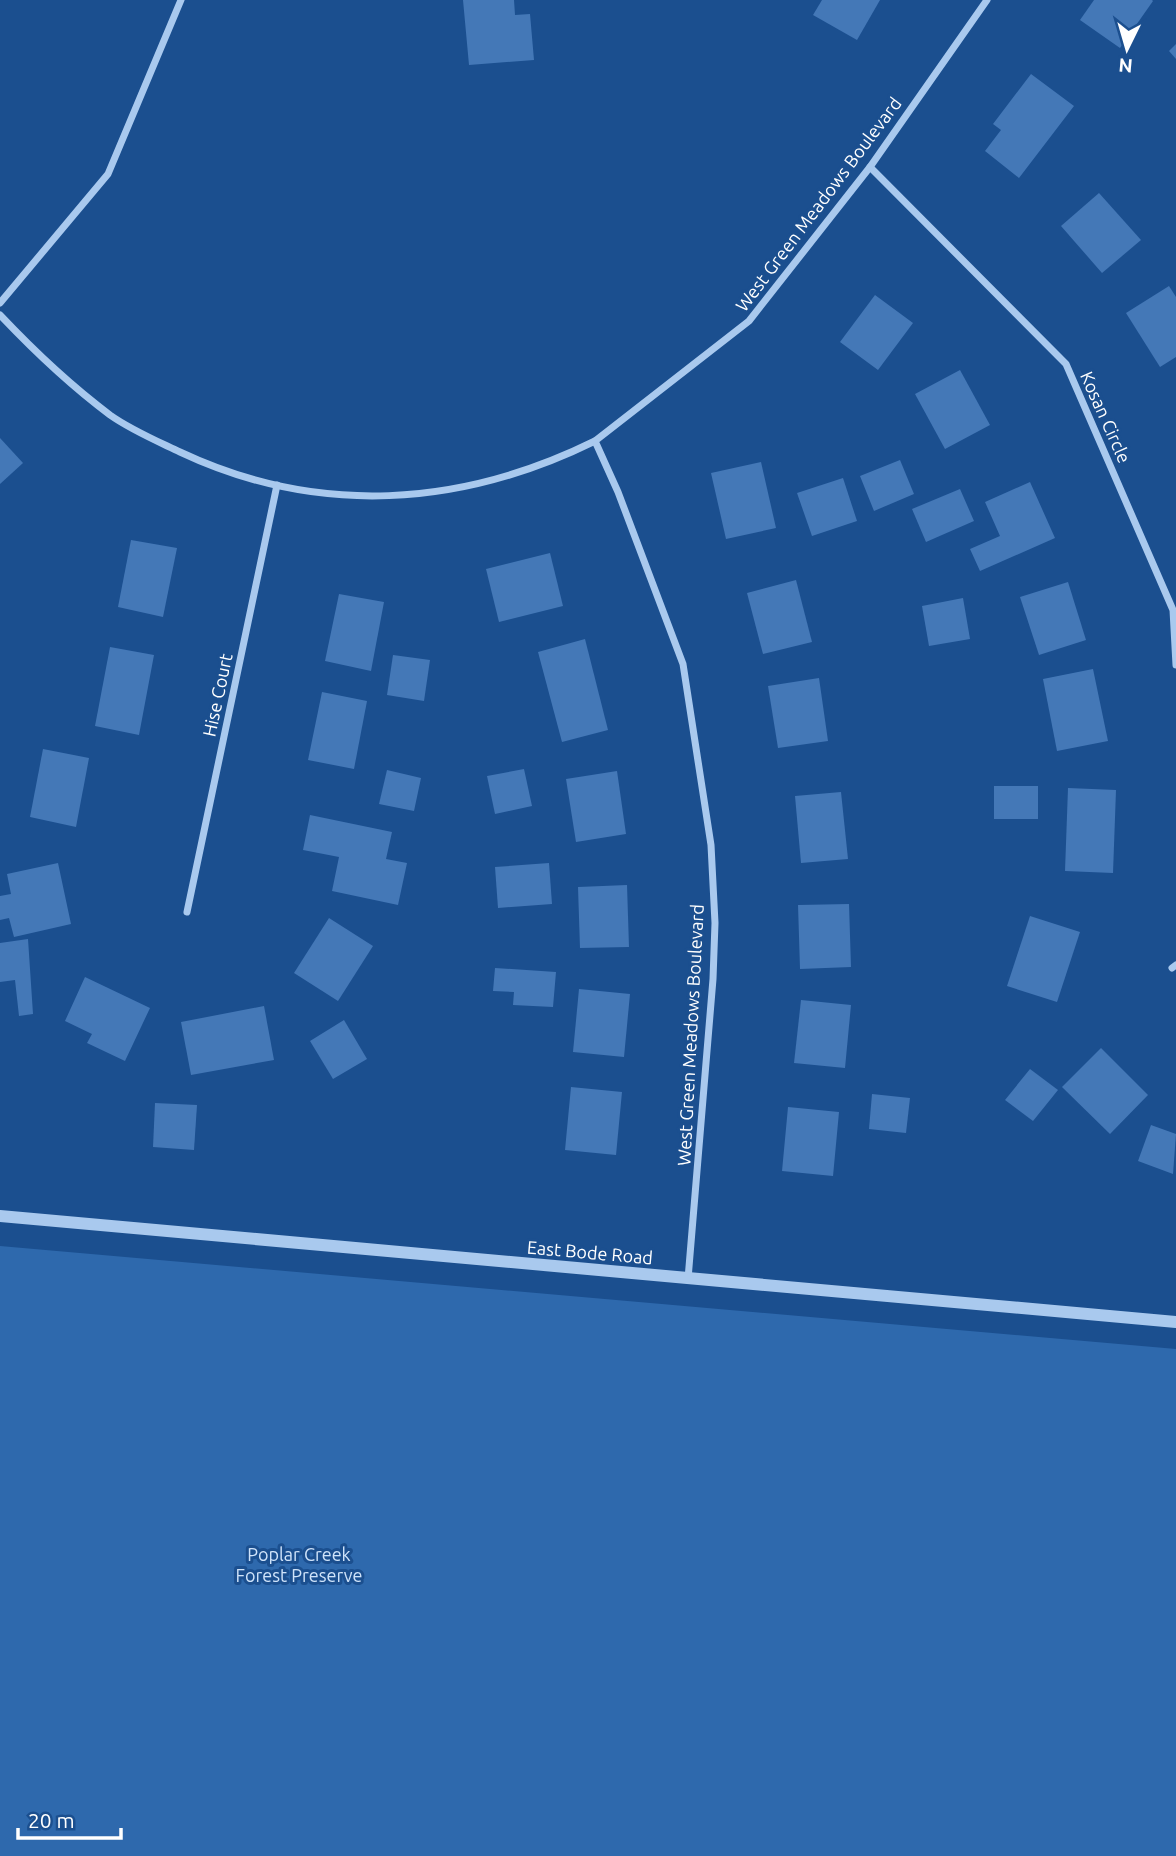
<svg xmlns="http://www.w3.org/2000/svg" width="1176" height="1856" font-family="Ubuntu,sans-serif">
	<rect width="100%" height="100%" fill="#1b4f8f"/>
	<!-- green -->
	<polygon fill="#2e69ad" points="0,1246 1176,1349 1176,1856 0,1856"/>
	<!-- building -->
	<g fill="#4478b7">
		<polygon points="463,0 514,0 515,15 530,14 534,60 469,65"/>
		<polygon points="822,0 880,0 857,40 813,15"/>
		<polygon points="1094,0 1152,0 1153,1 1120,48 1080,20"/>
		<polygon points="1176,44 1176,59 1169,51"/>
		<polygon points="1031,74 1074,106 1019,178 985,151 1001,130 993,124"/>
		<polygon points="1099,193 1141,240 1102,273 1061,226"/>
		<polygon points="1169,286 1176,297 1176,357 1160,367 1126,313"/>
		<polygon points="875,295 913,323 878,370 840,342"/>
		<polygon points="960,370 990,425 945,449 915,394"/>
		<polygon points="0,438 23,463 0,484"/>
		<polygon points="900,460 914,494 874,511 860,476"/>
		<polygon points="761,462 776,528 726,539 711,473"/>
		<polygon points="843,478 857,521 812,536 797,493"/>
		<polygon points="1030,482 1055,538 980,571 970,549 1000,536 985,502"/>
		<polygon points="960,489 974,521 926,542 912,509"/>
		<polygon points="131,540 177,548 163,617 118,607"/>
		<polygon points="550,553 563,606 499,622 486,569"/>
		<polygon points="796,580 812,642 763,654 747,593"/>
		<polygon points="1068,582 1086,640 1039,655 1020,597"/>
		<polygon points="339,594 384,602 371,671 325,661"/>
		<polygon points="963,598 970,639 929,646 922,606"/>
		<polygon points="585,639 608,730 562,742 538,652"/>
		<polygon points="110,647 154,655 139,735 95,726"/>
		<polygon points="393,655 430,660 424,701 387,695"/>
		<polygon points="1093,669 1108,741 1057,751 1043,679"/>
		<polygon points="819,678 828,741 778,748 768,686"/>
		<polygon points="322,692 367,701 354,769 308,760"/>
		<polygon points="43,749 89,758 76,827 30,817"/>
		<polygon points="524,769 532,806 495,814 487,776"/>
		<polygon points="387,770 421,778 414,811 379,804"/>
		<polygon points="617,771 626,834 576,842 566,779"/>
		<rect x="994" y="786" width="44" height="33"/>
		<polygon points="1068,788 1116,790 1113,873 1065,871"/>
		<polygon points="841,792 848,859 801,863 795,796"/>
		<polygon points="310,815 392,832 386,859 407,863 398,905 332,891 339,857 303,850"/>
		<polygon points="58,863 71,924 14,937 9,918 0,920 0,896 11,894 7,874"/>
		<polygon points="549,863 552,904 498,908 495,867"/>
		<polygon points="627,885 629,947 580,948 578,887"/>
		<polygon points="849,904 851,967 800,969 798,905"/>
		<polygon points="1030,916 1080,932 1057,1002 1007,986"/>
		<polygon points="329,918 373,946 338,1001 294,973"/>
		<polygon points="28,939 33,1014 19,1016 15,980 0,982 0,943"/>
		<polygon points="495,968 556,972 553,1007 513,1005 514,992 493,991"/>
		<polygon points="85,977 150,1008 125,1061 87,1043 92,1034 65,1021"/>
		<polygon points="579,989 630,994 624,1057 573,1052"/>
		<polygon points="801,1000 851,1005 845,1068 794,1063"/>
		<polygon points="264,1006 274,1060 191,1075 181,1022"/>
		<polygon points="344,1020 367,1059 333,1079 310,1041"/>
		<polygon points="1101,1048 1148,1095 1110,1134 1062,1087"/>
		<polygon points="1030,1069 1058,1090 1033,1121 1005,1100"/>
		<polygon points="571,1087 622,1092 616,1155 565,1150"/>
		<polygon points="872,1094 910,1098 906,1133 869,1129"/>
		<polygon points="155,1103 197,1105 194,1150 153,1147"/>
		<polygon points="788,1107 839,1112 833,1176 782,1171"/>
		<polygon points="1151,1125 1176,1134 1173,1174 1138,1161"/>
	</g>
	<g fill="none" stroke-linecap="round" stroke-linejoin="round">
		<!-- minor -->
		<g stroke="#a9c9ee" stroke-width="7">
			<polyline points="870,167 1066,364 1173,610 1176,665"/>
			<polyline points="0,303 108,174 181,0"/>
			<path d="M0 315C34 351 70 385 110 415 131 430 157 441 180 452 318 517 461 507 595 441"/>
			<polyline points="187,912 277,485"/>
			<polyline points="1172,968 1176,965"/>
			<polyline points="688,1279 713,979 715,923 711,845 683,664 618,492 595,441 749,321 870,167 987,0"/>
		</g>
		<!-- tertiary -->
		<polyline stroke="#a9c9ee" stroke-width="12" points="0,1216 1176,1322"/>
	</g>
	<g text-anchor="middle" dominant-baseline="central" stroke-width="6" stroke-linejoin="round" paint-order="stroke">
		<!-- street labels -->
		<g font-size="18" fill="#fff" stroke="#1b4f8f">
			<text transform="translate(818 204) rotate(-53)">West Green Meadows Boulevard</text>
			<text transform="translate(1106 417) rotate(66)">Kosan Circle</text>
			<text transform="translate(217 695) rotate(-78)">Hise Court</text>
			<text transform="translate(690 1035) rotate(-87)">West Green Meadows Boulevard</text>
			<text transform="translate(590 1252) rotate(5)">East Bode Road</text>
		</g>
		<!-- park labels -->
		<g font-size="18" fill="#cfe3fa" stroke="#1b4f8f">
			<text x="299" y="1554">Poplar Creek<tspan x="299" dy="21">Forest Preserve</tspan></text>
		</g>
	</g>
	<!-- north arrow -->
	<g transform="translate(1127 49) rotate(185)" stroke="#1b4f8f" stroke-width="5" paint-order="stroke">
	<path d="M0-5L12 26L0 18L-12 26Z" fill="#ffffff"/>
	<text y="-10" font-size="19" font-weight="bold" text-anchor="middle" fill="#ffffff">N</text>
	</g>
	<!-- scale -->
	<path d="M18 1828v10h103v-10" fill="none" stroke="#ffffff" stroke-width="3.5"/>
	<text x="28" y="1828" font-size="21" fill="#ffffff" stroke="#1b4f8f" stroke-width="5" paint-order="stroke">20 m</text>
</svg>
